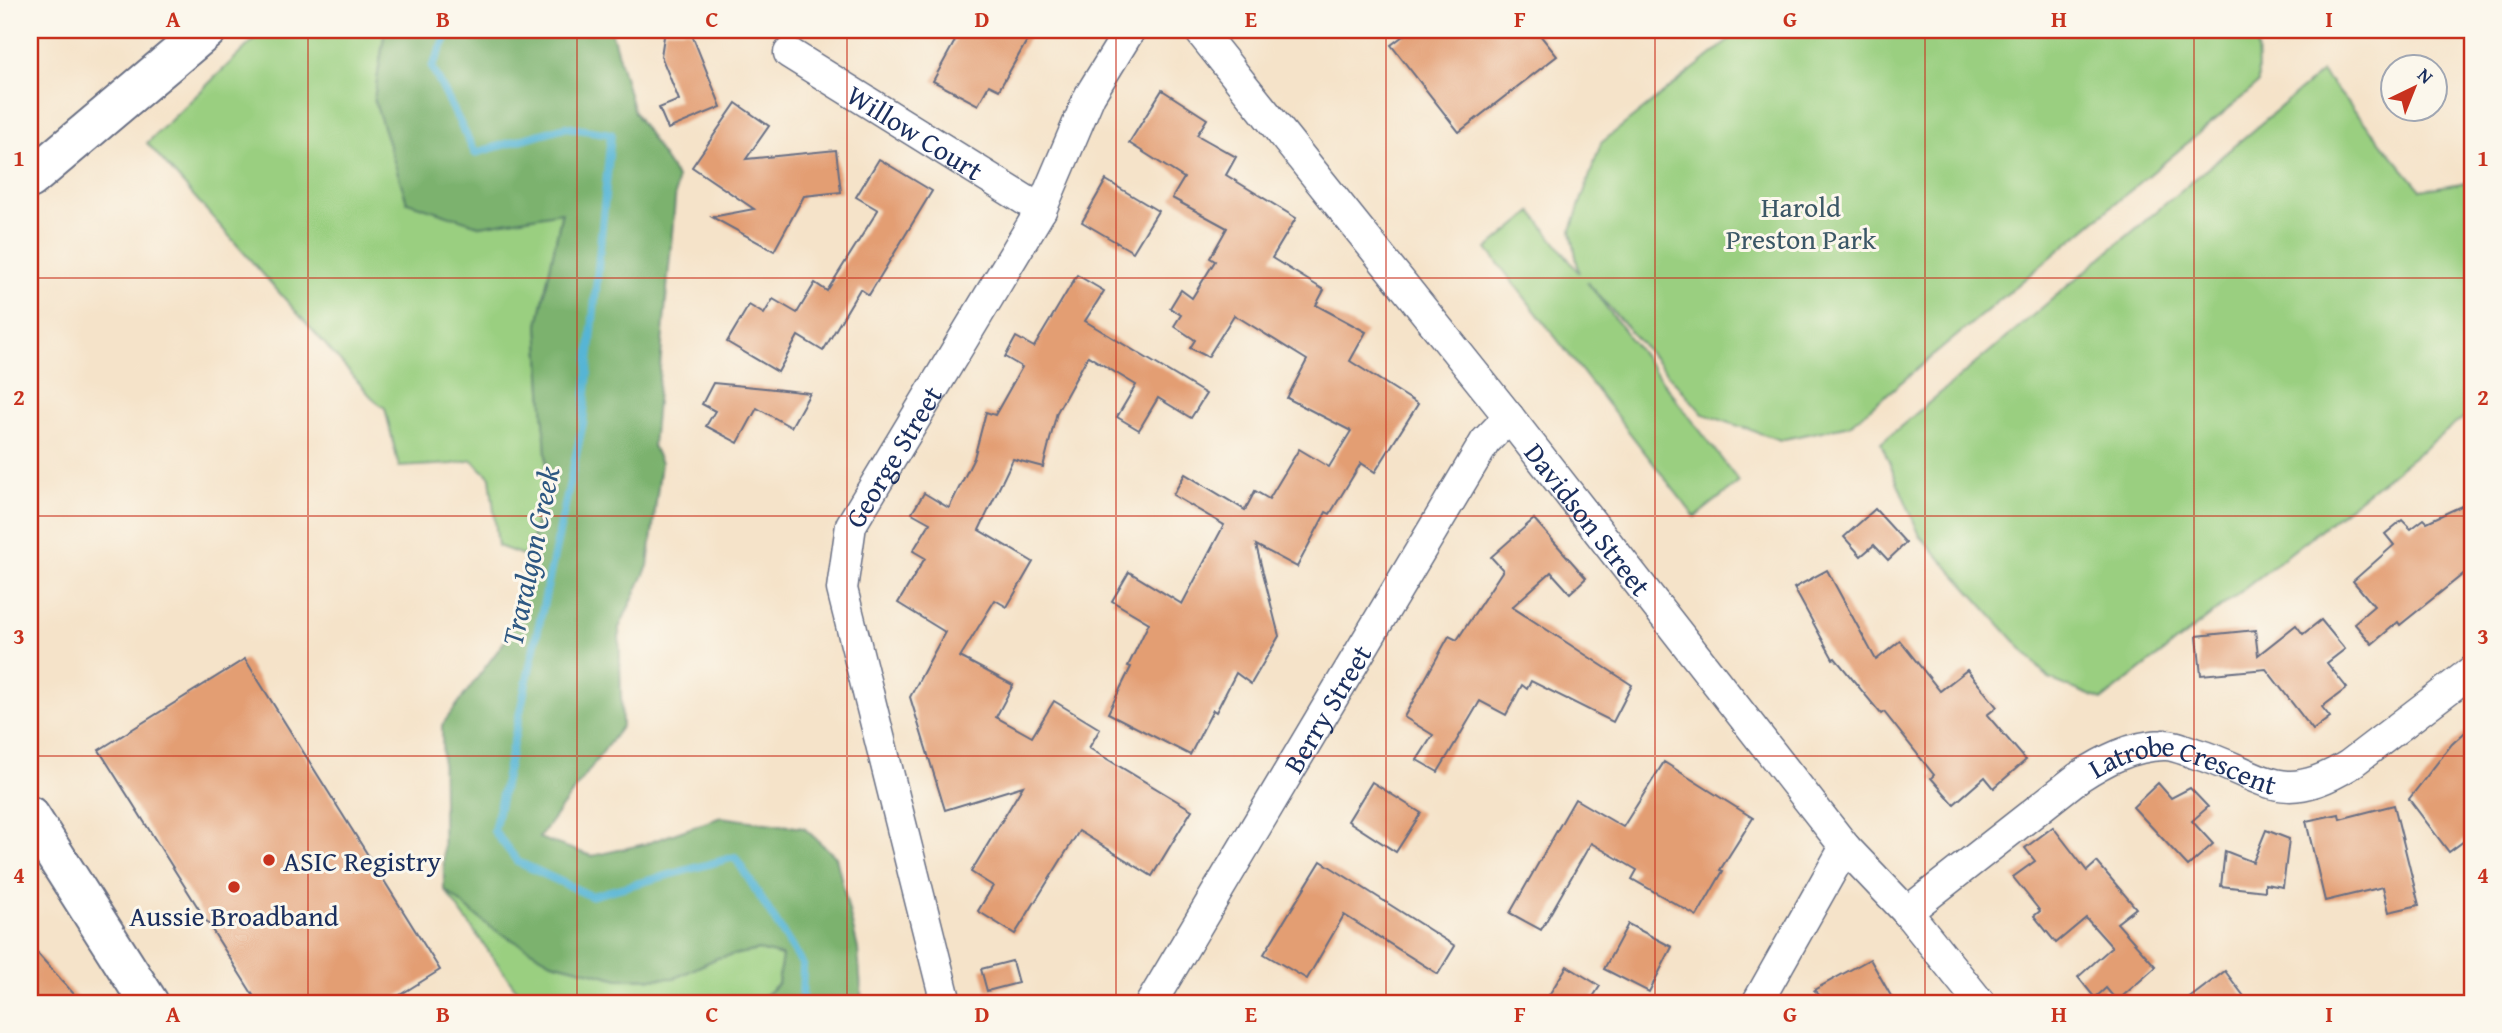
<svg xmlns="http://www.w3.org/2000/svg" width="2502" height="1033" font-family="'Gentium Book Plus',serif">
	<rect width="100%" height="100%" fill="#fbf7ec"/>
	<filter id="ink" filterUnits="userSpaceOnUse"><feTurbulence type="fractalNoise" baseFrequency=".0143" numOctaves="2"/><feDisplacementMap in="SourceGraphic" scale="14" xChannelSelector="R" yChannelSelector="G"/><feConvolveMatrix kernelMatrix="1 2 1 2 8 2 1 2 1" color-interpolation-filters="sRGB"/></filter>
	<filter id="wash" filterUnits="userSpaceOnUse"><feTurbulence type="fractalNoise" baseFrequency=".00686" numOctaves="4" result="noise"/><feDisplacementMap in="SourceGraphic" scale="28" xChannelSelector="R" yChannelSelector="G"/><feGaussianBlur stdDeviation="1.57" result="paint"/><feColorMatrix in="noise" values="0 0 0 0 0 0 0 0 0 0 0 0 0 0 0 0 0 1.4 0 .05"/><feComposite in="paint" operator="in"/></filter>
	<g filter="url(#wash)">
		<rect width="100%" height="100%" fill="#f5e3c9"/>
		<!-- green -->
		<g fill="#9acf80" stroke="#5a7f6f" stroke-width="2">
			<polygon points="264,30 385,30 374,99 481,226 562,211 538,325 547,471 528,557 498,546 490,477 472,460 453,464 399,467 385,408 375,401 147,143"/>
			<polygon points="1742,30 2257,30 2258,84 1850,425 1780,440 1703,414 1587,282 1739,482 1695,517 1487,249 1532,212 1579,273 1571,230 1601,143"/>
			<polygon points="2322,72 2421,190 2472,181 2472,411 2102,700 2049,679 1920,536 1881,443"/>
			<polygon points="444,889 490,927 552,962 619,979 675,978 717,958 759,950 782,956 778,984 756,1003 526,1003"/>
		</g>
		<!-- forest -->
		<polygon fill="#7bb26e" stroke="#4b7066" stroke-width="2" points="385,30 611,30 634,112 677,178 653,446 661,463 648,566 619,628 622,726 539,838 592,856 645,844 721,817 804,828 836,857 858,949 862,1003 756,1003 778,984 782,956 759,950 717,958 675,978 619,979 552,962 490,927 444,889 442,725 507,638 538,520 547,471 538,325 562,212 481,226 407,202 374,99"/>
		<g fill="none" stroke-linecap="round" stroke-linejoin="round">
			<!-- stream -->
			<polyline stroke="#57b5d5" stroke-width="8" points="450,30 432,67 475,153 565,127 611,134 583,423 494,831 518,862 591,896 735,857 803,965 802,1003"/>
		</g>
		<g id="blocks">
			<!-- building -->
			<g fill="#e39e73">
				<polygon points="665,30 690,30 721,107 668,129 659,108 679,100 661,56"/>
				<polygon points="961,30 1033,30 999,90 989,85 978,105 933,81"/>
				<polygon points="1411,30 1536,30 1557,56 1459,132 1391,45"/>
				<polygon points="1162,90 1207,119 1197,135 1236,157 1226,175 1296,218 1272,258 1324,290 1316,305 1366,332 1350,361 1418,404 1375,472 1361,463 1330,514 1326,512 1297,567 1256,545 1279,636 1251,684 1236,673 1216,712 1213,710 1190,755 1108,713 1131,667 1128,666 1149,623 1112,601 1129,572 1182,604 1224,525 1173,495 1185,474 1245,510 1255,491 1269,499 1299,449 1329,467 1351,431 1287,398 1307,360 1241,319 1234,315 1208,357 1190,348 1195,340 1174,326 1181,315 1170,308 1181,290 1192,298 1215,261 1210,258 1227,228 1172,198 1184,178 1129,143"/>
				<polygon points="736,103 769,126 746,159 836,150 841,192 804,196 774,251 712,217 754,209 692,167"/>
				<polygon points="879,159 932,191 869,295 860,289 823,351 798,336 778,372 727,342 749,305 764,314 773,299 797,313 815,283 827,291 878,210 856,197"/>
				<polygon points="1106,180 1158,211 1133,252 1082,222"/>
				<polygon points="1077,275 1104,291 1085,321 1206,394 1191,418 1158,398 1139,430 1117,417 1136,385 1088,356 1057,412 1043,467 1013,459 979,530 1033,562 1007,607 995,600 960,657 1013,685 996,717 1032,737 1054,701 1100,729 1089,748 1192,810 1152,876 1079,831 1015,934 978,911 993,886 971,872 1023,786 945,810 910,697 945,632 898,603 925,558 913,551 930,523 912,513 924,493 949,508 974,458 986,412 995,415 1022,367 1005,357 1016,337 1034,347"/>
				<polygon points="713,383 765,388 810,393 791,427 757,408 738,443 706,426 715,411 702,404"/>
				<polygon points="2472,501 2472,567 2400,625 2398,622 2372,644 2354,623 2374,606 2353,581 2394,545 2385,534 2402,520 2411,529 2424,519 2427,522"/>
				<polygon points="1875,509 1906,543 1888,560 1874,545 1861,556 1844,537"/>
				<polygon points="1534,519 1586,578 1570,593 1551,572 1512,607 1632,685 1613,722 1531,681 1527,689 1522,685 1506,715 1480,701 1438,772 1417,760 1433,735 1404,717 1449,636 1457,640 1503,570 1491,557"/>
				<polygon points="1827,570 1876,660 1900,641 1940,691 1967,670 1997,707 1987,715 2026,760 1994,788 1985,777 1954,804 1931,778 1934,775 1884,712 1881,714 1835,658 1833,659 1794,588"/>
				<polygon points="2321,620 2345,649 2327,663 2347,688 2322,707 2330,717 2313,730 2266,669 2201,675 2197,636 2255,630 2258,655 2296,625 2303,634"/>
				<polygon points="245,659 440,970 387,1003 258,1003 99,750"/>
				<polygon points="2472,726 2472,835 2449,852 2409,799 2452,744"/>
				<polygon points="1664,762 1753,818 1720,870 1723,871 1697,916 1632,879 1637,870 1591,843 1541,930 1510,913 1575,799 1623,827"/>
				<polygon points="1372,782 1421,813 1396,852 1348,821"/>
				<polygon points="2158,783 2171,798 2190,788 2208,807 2192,821 2213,844 2188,866 2133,807"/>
				<polygon points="2394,805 2419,905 2389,912 2383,887 2325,901 2306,821 2339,814 2340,819"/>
				<polygon points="2053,827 2087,871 2097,862 2136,908 2117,923 2156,967 2117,1001 2106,988 2095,998 2078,977 2112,947 2086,918 2056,943 2034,916 2040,911 2013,877 2035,861 2025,848"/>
				<polygon points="2266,830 2289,839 2283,887 2265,884 2265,891 2221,886 2225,851 2253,862"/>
				<polygon points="1321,861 1455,946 1438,974 1344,915 1307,979 1264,954"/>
				<polygon points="1628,924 1672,947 1649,992 1604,969"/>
				<polygon points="30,945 82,1003 30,1003"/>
				<polygon points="1870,959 1895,1003 1828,1003 1814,990"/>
				<polygon points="1012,961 1018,983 987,991 981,969"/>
				<polygon points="1567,966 1600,986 1589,1003 1544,1003"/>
				<polygon points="2225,971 2249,1003 2183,1003"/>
			</g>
		</g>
	</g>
	<g filter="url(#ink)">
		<use href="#blocks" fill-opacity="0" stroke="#676e83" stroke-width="2"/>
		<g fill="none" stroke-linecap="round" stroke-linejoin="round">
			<defs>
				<g id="street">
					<path id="s1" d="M1199 30 1509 417 1845 847 1907 912 1980 1003"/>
					<path id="s2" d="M789 53 1041 210"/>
					<path id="s3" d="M1907 912 2079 777C2105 760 2132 746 2163 745 2173 744 2185 750 2194 753 2262 773 2278 809 2349 765L2472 671"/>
					<path id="s4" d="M946 1003 842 589 851 525 1041 210 1090 95 1130 30"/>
					<path id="s5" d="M1151 1003 1485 442 1509 417"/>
					<polyline points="1757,1003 1845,847"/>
				</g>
				<g id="secondary">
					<polyline points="30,179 207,30"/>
					<polyline points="30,816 149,1003"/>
				</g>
			</defs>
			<!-- street casing -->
			<use href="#street" stroke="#676e83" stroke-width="33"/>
			<!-- secondary casing -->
			<use href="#secondary" stroke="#676e83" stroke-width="42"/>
			<!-- street -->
			<use href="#street" stroke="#fff" stroke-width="30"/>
			<!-- secondary -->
			<use href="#secondary" stroke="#fff" stroke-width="38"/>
		</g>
	</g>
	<!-- grid -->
	<path fill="none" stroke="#c8321e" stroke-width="2" stroke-opacity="0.55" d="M308 30V1003M577 30V1003M847 30V1003M1116 30V1003M1386 30V1003M1655 30V1003M1925 30V1003M2194 30V1003M30 278H2472M30 516H2472M30 756H2472"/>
	<!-- markers -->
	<g fill="#c8321e" stroke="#fbf7ec" stroke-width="2.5">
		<circle cx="269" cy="860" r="7"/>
		<circle cx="234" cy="887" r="7"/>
	</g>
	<g text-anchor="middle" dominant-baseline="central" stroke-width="6" stroke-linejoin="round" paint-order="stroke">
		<!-- street labels -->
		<g font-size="28" fill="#1b2f5e" stroke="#fbf7ec">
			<text stroke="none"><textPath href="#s2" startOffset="149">Willow Court</textPath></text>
			<text stroke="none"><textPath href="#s4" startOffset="572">George Street</textPath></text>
			<text stroke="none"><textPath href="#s1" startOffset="625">Davidson Street</textPath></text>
			<text stroke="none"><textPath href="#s5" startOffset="343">Berry Street</textPath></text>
			<text stroke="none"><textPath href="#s3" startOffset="331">Latrobe Crescent</textPath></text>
		</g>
		<!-- park labels -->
		<g font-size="28" fill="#3b5766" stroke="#fbf7ec">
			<text x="1801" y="206">Harold<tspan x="1801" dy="32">Preston Park</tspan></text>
		</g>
		<!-- poi labels -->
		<g font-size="28" fill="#1b2f5e" stroke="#fbf7ec" text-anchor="start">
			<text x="283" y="860">ASIC Registry</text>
			<text x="234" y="915" text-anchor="middle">Aussie Broadband</text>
		</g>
		<!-- water labels -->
		<g font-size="30" font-style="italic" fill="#2d5782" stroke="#fbf7ec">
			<text transform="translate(530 556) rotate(-78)">Traralgon Creek</text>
		</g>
	</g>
	<!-- margin -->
	<rect width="2502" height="1033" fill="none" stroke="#fbf7ec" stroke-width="77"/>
	<!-- north arrow -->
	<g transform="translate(2414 88) rotate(43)"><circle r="33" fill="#fbf7ec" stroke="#a1a7b3" stroke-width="2"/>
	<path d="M0-5L12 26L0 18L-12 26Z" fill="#c8321e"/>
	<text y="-10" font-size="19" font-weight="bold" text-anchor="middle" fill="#1b2f5e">N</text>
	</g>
	<rect x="38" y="38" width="2426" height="957" fill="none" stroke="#c8321e" stroke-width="2.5"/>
	<g font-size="23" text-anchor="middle" font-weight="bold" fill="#c8321e">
		<text x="173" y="27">A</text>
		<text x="443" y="27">B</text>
		<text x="712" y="27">C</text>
		<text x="982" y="27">D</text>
		<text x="1251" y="27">E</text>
		<text x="1520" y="27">F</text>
		<text x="1790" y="27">G</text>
		<text x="2059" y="27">H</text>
		<text x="2329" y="27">I</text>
		<text x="19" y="166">1</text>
		<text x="2483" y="166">1</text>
		<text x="19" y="405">2</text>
		<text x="2483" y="405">2</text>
		<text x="19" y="644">3</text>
		<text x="2483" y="644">3</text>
		<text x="19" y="883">4</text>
		<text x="2483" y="883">4</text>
		<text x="173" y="1022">A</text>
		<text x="443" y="1022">B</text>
		<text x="712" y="1022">C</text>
		<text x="982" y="1022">D</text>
		<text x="1251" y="1022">E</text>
		<text x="1520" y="1022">F</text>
		<text x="1790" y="1022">G</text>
		<text x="2059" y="1022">H</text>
		<text x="2329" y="1022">I</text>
	</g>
</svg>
